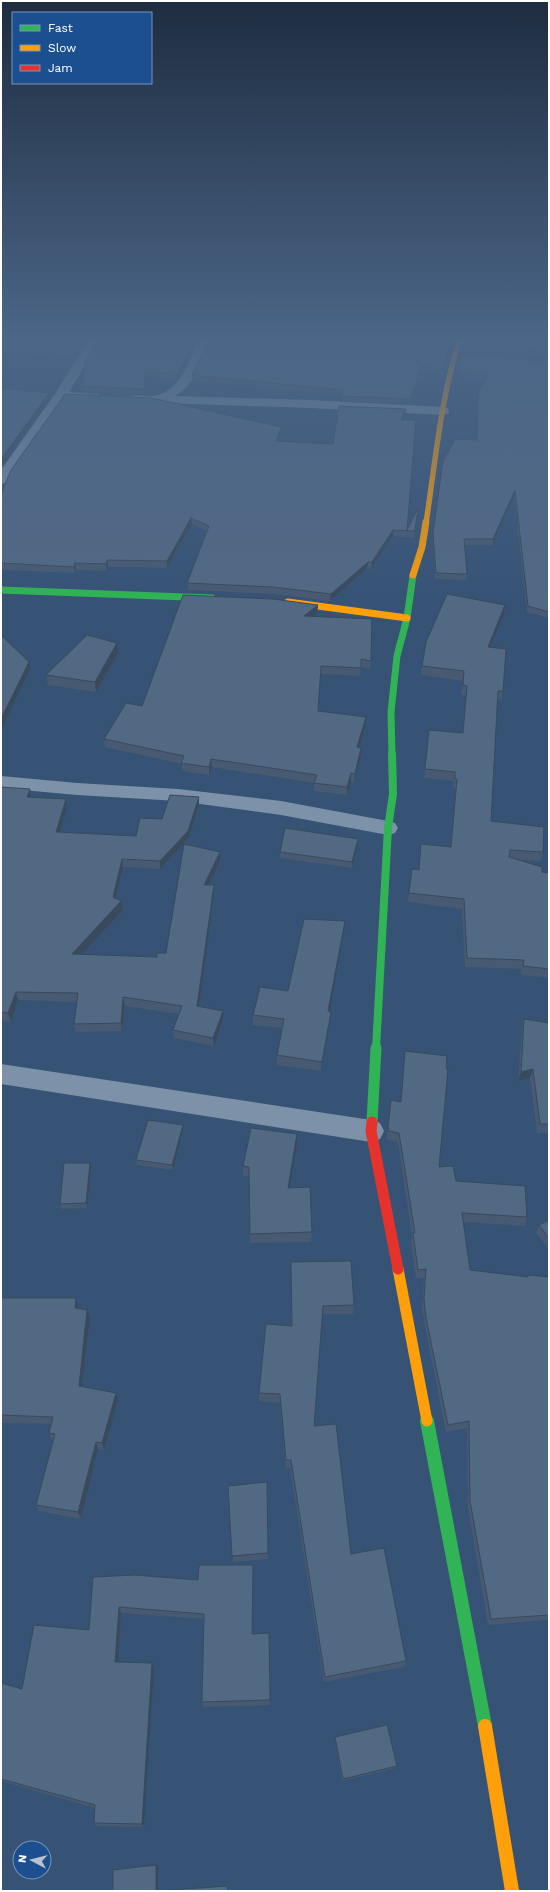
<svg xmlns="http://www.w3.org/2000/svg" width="550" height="1892" font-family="'Work Sans',sans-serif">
	<rect width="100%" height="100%" fill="#365274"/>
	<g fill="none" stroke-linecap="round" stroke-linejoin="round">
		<!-- street -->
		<g fill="#7d92a8" fill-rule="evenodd">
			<polygon points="89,339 101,339 69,392 98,394 100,397 98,400 94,401 65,399 6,483 1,484 1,470 55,394"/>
			<path d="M199 339H211C202 359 195 385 175 396L311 400 443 407 448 408 449 411 448 414 443 415 311 408 130 402 128 399 130 396C139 394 149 398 158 395 182 388 189 360 199 339Z"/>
			<polygon points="1,776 77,783 178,789 281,801 388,821 395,823 398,828 395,833 388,835 281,815 178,801 77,795 1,788"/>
			<polygon points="1,1064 371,1120 380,1123 384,1131 380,1139 371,1142 1,1084"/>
		</g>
		<!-- fast-far3 -->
		<g stroke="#30b455" stroke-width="7">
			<polyline points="1,590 212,598"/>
			<polyline points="392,755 391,712 397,656 407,618 413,575"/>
		</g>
		<!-- fast-far2 -->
		<polyline stroke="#30b455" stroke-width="8" points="376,1049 388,828 393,794 392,754"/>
		<!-- fast-far1 -->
		<polyline stroke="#30b455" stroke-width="11" points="372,1122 376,1048"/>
		<!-- fast -->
		<polyline stroke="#30b455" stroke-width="14" points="427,1421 485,1726"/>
		<!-- slow-far3 -->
		<path stroke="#ff9f0a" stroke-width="5.5" d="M426 523C435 465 441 394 460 339"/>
		<!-- slow-far2 -->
		<g stroke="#ff9f0a" stroke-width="7">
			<polyline points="413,575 422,547 426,522"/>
			<polyline points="288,602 407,618"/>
		</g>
		<!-- slow-far1 -->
		<polyline stroke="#ff9f0a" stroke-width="11" points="398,1269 427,1421"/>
		<!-- slow -->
		<polyline stroke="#ff9f0a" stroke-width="14" points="485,1726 512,1891"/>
		<!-- jam -->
		<polyline stroke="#e5322d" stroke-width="11" points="372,1122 371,1131 398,1269"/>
	</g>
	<!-- wall -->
	<g fill="#475a72">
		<polygon points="1,339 87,339 74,361 1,350"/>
		<polygon points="99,339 198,339 177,379 147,376 144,394 83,391 82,386"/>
		<polygon points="549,339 549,357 464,348 465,343"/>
		<polygon points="448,353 443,374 421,371 409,404 340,402 341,395 192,381 192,375"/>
		<polygon points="549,362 549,618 527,612 514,496 492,545 464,545 467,574 466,580 435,579 433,539 443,461 477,440 477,399 478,394 485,379 458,376 458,371"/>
		<polygon points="406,409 405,415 403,420 407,530 418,508 414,538 393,536 371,569 367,568 330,601 273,594 188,590 187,583 206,531 192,524 167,568 108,567 107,571 76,570 75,573 1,570 1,494 281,427 281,433 278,441 333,444"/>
		<polygon points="318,605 317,613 313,617 371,661 370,669 361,667 360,676 321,674 318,711 366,717 365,725 359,747 361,748 361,756 354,782 351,782 347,795 314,791 314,783 212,767 209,775 182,771 182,764 105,747 104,739 142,706"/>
		<polygon points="505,605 504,614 490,647 503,691 501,700 497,700 491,821 543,852 541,861 518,860 542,872 549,873 549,978 521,975 521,969 465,967 462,909 408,902 412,869 418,870 421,844 450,847 456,789 453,788 454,781 424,778 428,740 462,733 466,695 461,695 463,681 421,675 426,642"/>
		<polygon points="117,643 118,653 96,692 48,685 46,675"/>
		<polygon points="1,787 31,797 66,799 67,807 60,832 136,836 162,819 199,805 188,839 160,869 123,867 116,899 121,901 123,910 81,954 157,957 166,953 220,852 220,861 209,885 214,885 214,894 199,1006 223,1011 223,1019 214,1046 174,1038 173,1030 179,1014 125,1006 122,1031 76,1032 74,1024 77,1002 18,1000 11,1022 1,1021"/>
		<polygon points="358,839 358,844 352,868 280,858 280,852"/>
		<polygon points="345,921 344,931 329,1012 331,1012 330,1021 321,1071 277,1065 277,1055 282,1028 253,1025 253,1015 288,991"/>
		<polygon points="524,1019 549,1023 549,1133 537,1133 530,1078 518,1081 522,1028"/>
		<polygon points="405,1051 439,1167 456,1181 527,1217 525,1226 463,1222 470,1270 527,1277 528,1275 549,1277 549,1620 488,1625 468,1507 467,1428 446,1432 425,1326 422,1307 424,1278 416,1278 411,1241 412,1236 398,1142 387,1140 387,1136 391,1100 401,1102"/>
		<polygon points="183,1131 173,1170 137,1165 136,1160"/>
		<polygon points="297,1144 289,1188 312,1232 311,1242 250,1243 249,1177 243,1176 243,1166"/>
		<polygon points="91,1168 87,1208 61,1209 60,1204"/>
		<polygon points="549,1220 549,1250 536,1233 539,1225"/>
		<polygon points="291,1262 354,1305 353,1314 322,1314 314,1426 351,1554 406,1661 404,1667 324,1682 290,1468 286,1468 280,1403 259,1401 259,1393 291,1326"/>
		<polygon points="1,1298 78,1306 78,1308 90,1318 82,1387 118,1400 104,1450 98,1449 81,1519 39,1511 36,1505 53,1441 52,1440 49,1433 51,1424 1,1423"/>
		<polygon points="267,1482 268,1559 233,1562 228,1486"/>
		<polygon points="253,1571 252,1634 269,1633 270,1705 203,1707 202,1702 204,1619 121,1613 118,1662 152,1663 154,1668 144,1827 97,1826 94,1823 95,1808 1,1781 1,1683 22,1689 89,1630 93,1577 198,1580"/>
		<polygon points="335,1737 397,1766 396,1768 342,1781 335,1740"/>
	</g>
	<!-- shaded-wall -->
	<g fill="#394a5c">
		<polygon points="84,339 87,339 74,361 73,356"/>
		<polygon points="195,339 198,339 177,379 177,374"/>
		<polygon points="451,339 453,339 448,353 443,374 448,348"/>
		<polygon points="422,366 421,371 409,404 410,399"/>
		<polygon points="146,371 147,376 144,394 144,389"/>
		<polygon points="49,393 50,399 1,467 1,459"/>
		<polygon points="406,409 405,415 401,426 401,420"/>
		<polygon points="281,427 281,433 276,447 276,441"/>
		<polygon points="515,490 514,496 492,545 493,539"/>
		<polygon points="191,518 192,524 167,568 167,561"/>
		<polygon points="393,530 393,536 371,569 372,562"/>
		<polygon points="107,560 108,567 107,571 106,564"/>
		<polygon points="368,562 367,568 330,601 331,594"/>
		<polygon points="75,563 76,570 75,573 74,567"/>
		<polygon points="318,605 317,613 304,624 304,616"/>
		<polygon points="505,605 504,614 486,656 488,647"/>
		<polygon points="117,643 118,653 96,692 95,682"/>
		<polygon points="29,662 30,669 1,730 1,719"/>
		<polygon points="366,717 365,725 357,755 357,747"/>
		<polygon points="361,748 361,756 354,782 355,774"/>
		<polygon points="211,759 212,767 209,775 209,767"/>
		<polygon points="351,773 351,782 347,795 347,787"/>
		<polygon points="30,789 31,797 27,797"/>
		<polygon points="199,797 199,805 188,839 160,869 160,861"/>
		<polygon points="66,799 67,807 58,841 56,832"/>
		<polygon points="358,839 358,844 352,868 352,862"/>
		<polygon points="220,852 220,861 205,893 204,885"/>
		<polygon points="122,859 123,867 114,906 113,897"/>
		<polygon points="214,885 214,894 198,1014 197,1006"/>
		<polygon points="121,901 123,910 74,962 72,954"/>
		<polygon points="345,921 344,931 328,1021 328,1011"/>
		<polygon points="16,992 18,1000 11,1022 8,1013"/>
		<polygon points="123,997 125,1006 122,1031 121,1023"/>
		<polygon points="223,1011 223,1019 214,1046 213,1038"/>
		<polygon points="331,1012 330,1021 321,1071 322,1062"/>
		<polygon points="533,1069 530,1078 518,1081 521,1072"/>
		<polygon points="183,1125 183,1131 173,1170 172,1165"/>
		<polygon points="297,1134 297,1144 288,1197 288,1188"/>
		<polygon points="90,1163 91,1168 87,1208 86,1203"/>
		<polygon points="76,1298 78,1306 77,1316 75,1308"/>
		<polygon points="87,1310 90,1318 81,1394 79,1386"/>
		<polygon points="116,1393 118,1400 104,1450 102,1443"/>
		<polygon points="96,1442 98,1449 81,1519 78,1512"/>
		<polygon points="119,1607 121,1613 118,1667 115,1662"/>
		<polygon points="152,1663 154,1668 144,1827 142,1824"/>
		<polygon points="156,1865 158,1867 158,1891 156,1891"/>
	</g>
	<!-- building -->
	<g fill="#526984" stroke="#394a5c">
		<polygon points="1,339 84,339 73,356 1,345"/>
		<polygon points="99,339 195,339 177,374 146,371 144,389 82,386 85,362"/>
		<polygon points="210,339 451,339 448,348 444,369 422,366 410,399 341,396 342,390 192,375"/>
		<polygon points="466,339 549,339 549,352 465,343"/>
		<polygon points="462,353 549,362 549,612 528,606 515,490 493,539 464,539 467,574 436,573 433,533 443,461 455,439 477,440 478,394 488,374 458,371"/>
		<polygon points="1,388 49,393 1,459"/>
		<polygon points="65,394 152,398 281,427 276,441 333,444 339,406 406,409 401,420 416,420 407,530 418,508 415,531 393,530 372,562 368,562 331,594 273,587 187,583 209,526 191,518 167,561 107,560 106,564 75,563 74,567 1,563 1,494 11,470"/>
		<polygon points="447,594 505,605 488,647 506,649 503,691 498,691 491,821 544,827 543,852 510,850 509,857 542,867 542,872 549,873 549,969 523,966 524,960 467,958 464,899 409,893 412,869 419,870 421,844 451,847 457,779 455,779 455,772 425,769 429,730 463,733 467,686 463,685 464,671 422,666 426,642"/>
		<polygon points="183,595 273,599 318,605 304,616 372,619 371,661 361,659 361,668 321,666 318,711 366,717 357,747 361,748 355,774 351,773 347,787 314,783 317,775 211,759 209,767 181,763 184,756 104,739 126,703 142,706"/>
		<polygon points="1,635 29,662 1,719"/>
		<polygon points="87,635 117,643 95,682 46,675"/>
		<polygon points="1,787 30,789 27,797 66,799 56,832 136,836 140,818 162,819 170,795 199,797 188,831 160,861 122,859 113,897 121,901 72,954 157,957 157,953 166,953 184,844 220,852 204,885 214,885 197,1006 223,1011 213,1038 173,1030 182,1006 123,997 121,1023 74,1024 78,993 16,992 8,1013 1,1012"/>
		<polygon points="285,828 358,839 352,862 280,852"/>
		<polygon points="304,919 345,921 328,1011 331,1012 322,1062 277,1055 284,1019 253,1015 260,987 288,991"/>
		<polygon points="524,1019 549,1023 549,1124 540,1124 533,1069 521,1072"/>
		<polygon points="405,1051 447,1056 446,1069 448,1069 439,1167 453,1166 456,1181 525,1186 527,1217 462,1213 470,1270 528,1277 528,1275 549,1277 549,1615 491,1619 470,1501 469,1421 448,1425 426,1318 424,1299 426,1269 418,1270 413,1233 415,1233 399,1133 389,1131 388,1127 391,1100 401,1102"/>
		<polygon points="148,1120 183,1125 172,1165 136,1160"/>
		<polygon points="251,1128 297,1134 288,1188 310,1187 312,1232 250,1234 249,1167 243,1166"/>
		<polygon points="64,1163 90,1163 86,1203 60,1204"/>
		<polygon points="549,1220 549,1238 539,1225"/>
		<polygon points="351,1261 354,1305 323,1306 314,1426 336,1424 351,1554 384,1548 406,1661 325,1677 291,1460 286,1460 280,1394 259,1393 266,1324 292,1326 291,1262"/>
		<polygon points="1,1298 76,1298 75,1308 87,1310 79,1386 116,1393 102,1443 96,1442 78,1512 36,1505 55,1434 49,1433 53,1417 1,1415"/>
		<polygon points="267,1482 268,1553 232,1556 228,1486"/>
		<polygon points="199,1565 253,1565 252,1634 269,1633 270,1700 202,1702 204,1614 119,1607 115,1662 152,1663 142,1824 94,1823 95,1805 1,1779 1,1683 22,1689 34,1625 89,1630 93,1577 135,1575 198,1580"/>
		<polygon points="387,1725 397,1766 343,1779 335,1737"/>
		<polygon points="156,1865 156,1891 113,1891 113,1870"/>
		<polygon points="227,1886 228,1891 158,1891"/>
	</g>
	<!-- sky -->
	<linearGradient id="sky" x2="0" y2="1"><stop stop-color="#1e2d40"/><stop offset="0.56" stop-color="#4c6688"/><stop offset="1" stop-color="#4c6688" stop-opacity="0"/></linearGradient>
	<rect width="550" height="604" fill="url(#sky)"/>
	<!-- border -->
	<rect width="550" height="1892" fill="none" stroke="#ffffff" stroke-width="4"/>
	<!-- legend -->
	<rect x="12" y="12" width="140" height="72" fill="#1b4f8f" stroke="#7695bc"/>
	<rect x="20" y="25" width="20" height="6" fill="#30b455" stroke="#7695bc"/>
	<text x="48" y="32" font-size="12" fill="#ffffff">Fast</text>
	<rect x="20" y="45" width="20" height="6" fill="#ff9f0a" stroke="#7695bc"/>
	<text x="48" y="52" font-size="12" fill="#ffffff">Slow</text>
	<rect x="20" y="65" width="20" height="6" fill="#e5322d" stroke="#7695bc"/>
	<text x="48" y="72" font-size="12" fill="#ffffff">Jam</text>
	<!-- north arrow -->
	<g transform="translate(32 1860) rotate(277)"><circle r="19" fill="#1b4f8f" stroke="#7695bc"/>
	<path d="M0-3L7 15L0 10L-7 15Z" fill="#b9c2ce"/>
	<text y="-6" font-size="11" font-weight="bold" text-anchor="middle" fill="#ffffff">N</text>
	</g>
</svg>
